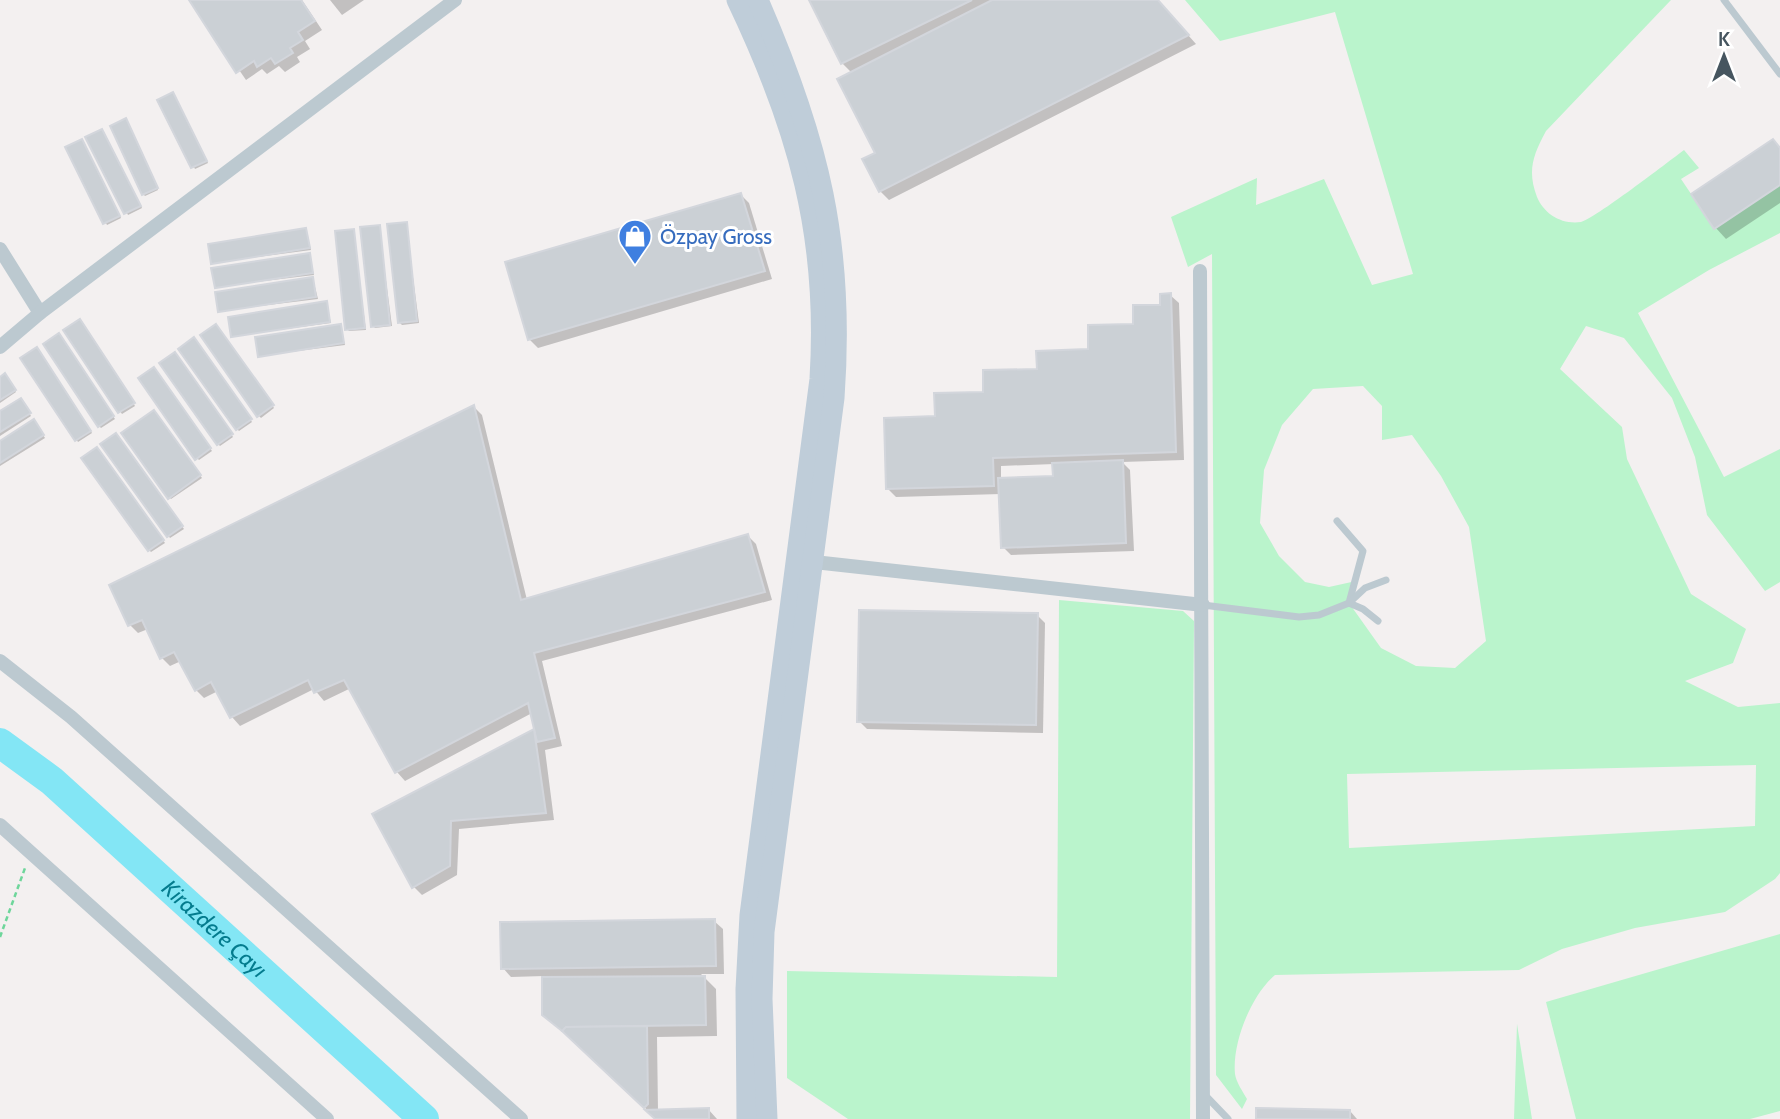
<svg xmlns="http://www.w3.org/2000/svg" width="1780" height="1119" font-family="Cabin,sans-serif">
	<rect width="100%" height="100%" fill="#f3f0f0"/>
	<!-- green -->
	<g fill="#baf4cc" fill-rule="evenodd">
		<path d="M1185 0H1671L1546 131C1533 155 1527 171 1537 197 1544 214 1562 225 1581 222 1594 219 1668 162 1684 150L1699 168 1681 179 1714 228 1780 185V233L1709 270 1638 313 1724 477 1780 449V582L1765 591 1707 515 1695 457 1672 398 1624 338 1586 326 1560 369 1622 427 1627 459 1691 594 1746 629 1733 663 1685 681 1738 707 1780 703V873L1775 879 1725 912 1635 928 1562 949 1519 970 1275 975C1251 995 1232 1043 1235 1074 1236 1082 1243 1092 1247 1099L1242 1109 1216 1075 1212 254 1188 267 1171 217 1257 178 1256 205 1324 179 1372 285 1413 274 1335 12 1220 41ZM1363 386 1382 406V440L1412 435 1441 476 1469 527 1486 641 1455 668 1416 666 1381 648 1349 603 1356 581 1329 587 1305 582 1279 556 1260 523 1264 470 1282 425 1313 389ZM1756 765 1755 826 1349 848 1347 774Z"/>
		<polygon points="1059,600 1183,611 1194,621 1190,1119 848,1119 787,1078 787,971 1057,977"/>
		<polygon points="1780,934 1780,1111 1750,1119 1576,1119 1546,1002"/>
		<polygon points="1517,1024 1532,1119 1514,1119"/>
	</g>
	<!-- shadow -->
	<g fill="#0003" fill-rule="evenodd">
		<polygon points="191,0 302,0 322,30 305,41 310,49 297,57 300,62 285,72 279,66 267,74 262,69 246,80"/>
		<polygon points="330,0 364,0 342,15"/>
		<polygon points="814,0 1157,0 1196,44 889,200 880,191 877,154 852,73 842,63"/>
		<polygon points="174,96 208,163 195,169 159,101"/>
		<polygon points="127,123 158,190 145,196 143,194"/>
		<polygon points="104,133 142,208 128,215 88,138"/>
		<polygon points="83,143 121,218 107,225 67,148"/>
		<polygon points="1780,149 1780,203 1726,239 1715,227"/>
		<polygon points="741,195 749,203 772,279 538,348 529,339"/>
		<polygon points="406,224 419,323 402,325 400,323"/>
		<polygon points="379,227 392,326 375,328 373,326"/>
		<polygon points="306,230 311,250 212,263"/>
		<polygon points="353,230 366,330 349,331 347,329"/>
		<polygon points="309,255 314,275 216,287"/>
		<polygon points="313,279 318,299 220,311"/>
		<path d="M1170 295 1179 303 1184 460 1122 462 1130 470 1134 551 1011 555 1003 547 1001 494 896 497 888 489 937 418 985 393 1090 351 1135 326 1162 306ZM1054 464 1055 478 1001 480V466Z"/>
		<polygon points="326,303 331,323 233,336"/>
		<polygon points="82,324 135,406 122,414 66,330"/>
		<polygon points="340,326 345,345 259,356"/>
		<polygon points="218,328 274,408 261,418 259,416"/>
		<polygon points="61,337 115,419 101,428 99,426"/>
		<polygon points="196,342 252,422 239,431 237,429"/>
		<polygon points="39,351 92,433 78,442 23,358"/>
		<polygon points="177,356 233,437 220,446 218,444"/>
		<polygon points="155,371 212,451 199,460 197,458"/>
		<polygon points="7,378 16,392 0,403 0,379"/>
		<polygon points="23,402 31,416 0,436 0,413"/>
		<polygon points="474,407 482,415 527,600 748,536 756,544 772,600 542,661 562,746 545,750 554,820 459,829 457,875 422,895 414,887 374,815 536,730 532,713 405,781 397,772 351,688 324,701 314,689 240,726 232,717 218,691 204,698 196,690 181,661 170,666 162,658 148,629 138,633 130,625"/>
		<polygon points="155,414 202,478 171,499 169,497"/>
		<polygon points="36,424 45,438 0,466 0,443"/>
		<polygon points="118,437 184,529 170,538 103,445"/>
		<polygon points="99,451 165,543 151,552 149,550"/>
		<polygon points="1037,615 1045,623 1043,733 867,729 859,721"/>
		<polygon points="714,921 723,929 724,974 701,974 716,989 717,1036 657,1037 658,1111 708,1109 717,1119 657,1119 544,1014 544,976 511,977 503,968"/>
		<polygon points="1350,1111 1357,1119 1258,1119"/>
	</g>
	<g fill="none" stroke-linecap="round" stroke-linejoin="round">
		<!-- river -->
		<path stroke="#83e6f5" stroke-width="30" id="s1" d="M0 743 52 781 424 1119"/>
	</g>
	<!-- building -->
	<g fill="#cbd0d5" stroke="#d3d6dc" stroke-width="2">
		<polygon points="189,0 301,0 315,21 298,32 303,40 290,48 293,53 275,64 271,58 257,67 254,61 236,73"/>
		<polygon points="809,0 972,0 841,64"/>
		<polygon points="992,0 1158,0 1189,35 879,192 862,159 875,153 837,79"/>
		<polygon points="173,92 207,161 191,168 157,100"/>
		<polygon points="126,118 158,188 142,195 110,126"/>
		<polygon points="102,129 141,206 124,214 85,137"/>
		<polygon points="82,139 120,216 103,224 65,147"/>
		<polygon points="1773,139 1780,148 1780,185 1714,229 1691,194"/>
		<polygon points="741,193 765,271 528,340 505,262"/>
		<polygon points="407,222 417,321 398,323 387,224"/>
		<polygon points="380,225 390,325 371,327 360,227"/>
		<polygon points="306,228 310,248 211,264 208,244"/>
		<polygon points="354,229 365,328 345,330 335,231"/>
		<polygon points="310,253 313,273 215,288 211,268"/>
		<polygon points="313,277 316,297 218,312 215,292"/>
		<polygon points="1171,293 1176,452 993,458 994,486 886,489 884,418 935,416 934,393 983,392 983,370 1037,369 1036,351 1088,349 1088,325 1133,324 1133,305 1160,305 1160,294"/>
		<polygon points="327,301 330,322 231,337 228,317"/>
		<polygon points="80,319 135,403 118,413 63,330"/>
		<polygon points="216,324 274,405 257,417 200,335"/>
		<polygon points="341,324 344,343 258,357 255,337"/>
		<polygon points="59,333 114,416 98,427 43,344"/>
		<polygon points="194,337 252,419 236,430 178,349"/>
		<polygon points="37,347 91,431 75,441 20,358"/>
		<polygon points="175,352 233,434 217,445 159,363"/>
		<polygon points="154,367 211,448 195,460 138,378"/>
		<polygon points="5,373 16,390 0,400 0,377"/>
		<polygon points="21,398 31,413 0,432 0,411"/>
		<polygon points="474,405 521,600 748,534 765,592 534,653 555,738 537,742 528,703 395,773 344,680 314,693 308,680 230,718 211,682 195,691 174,652 160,659 142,620 128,626 109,585"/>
		<polygon points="154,410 201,475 168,499 121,433"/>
		<polygon points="34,419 44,435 0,463 0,441"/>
		<polygon points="116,433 183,526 167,537 100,444"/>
		<polygon points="97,447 164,540 148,551 81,458"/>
		<polygon points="1123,460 1126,543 1001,548 998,478 1053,476 1052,463"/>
		<polygon points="859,610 1038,613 1036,725 857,722"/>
		<polygon points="534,729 546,813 451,821 450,866 412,888 372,814"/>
		<polygon points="715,919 716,966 501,969 500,922"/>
		<polygon points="705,976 706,1025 566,1027 562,1031 542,1015 542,977"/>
		<polygon points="647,1026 648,1104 644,1108 562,1031 566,1027"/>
		<polygon points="709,1108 709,1119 655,1119 645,1110"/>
		<polygon points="1256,1108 1350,1110 1350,1119 1256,1119"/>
	</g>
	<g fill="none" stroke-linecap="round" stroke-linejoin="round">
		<!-- path -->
		<polyline stroke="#6ed69b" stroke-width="2.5" stroke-dasharray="5 3.5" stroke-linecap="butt" points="0,937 25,868"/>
		<!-- service -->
		<g stroke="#bcc9d0" stroke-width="7">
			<polyline points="1724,0 1780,74"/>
			<polyline points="1337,521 1363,551 1349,603 1363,609 1378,621"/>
			<polyline points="1203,605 1299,617 1319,615 1349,603 1365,588 1386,580"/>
			<polyline points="1204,1094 1228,1119"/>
		</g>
		<!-- minor -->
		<g stroke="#bcc9d0" stroke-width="14">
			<polyline points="0,249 40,313"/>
			<polyline points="1200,271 1203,1119"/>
			<polyline points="0,347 40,313 455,0"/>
			<polyline points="805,561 1203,605"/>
			<polyline points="0,661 71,717 521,1119"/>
			<polyline points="0,825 327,1119"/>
		</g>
		<!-- secondary -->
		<g stroke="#bfcdd9" stroke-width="21">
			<path d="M737 0C798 128 829 236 820 379L750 915 746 989 747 1119"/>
			<path d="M758 0C819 140 845 245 834 398L764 932 762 999 767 1119"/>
		</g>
	</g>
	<!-- icons -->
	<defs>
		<symbol id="shop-pin" viewBox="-11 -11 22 30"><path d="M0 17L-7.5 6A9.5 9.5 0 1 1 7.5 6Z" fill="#3f7fe0" stroke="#fff"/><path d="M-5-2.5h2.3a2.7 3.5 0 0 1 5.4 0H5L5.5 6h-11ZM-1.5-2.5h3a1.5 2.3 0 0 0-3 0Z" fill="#fff"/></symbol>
	</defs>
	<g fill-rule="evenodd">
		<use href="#shop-pin" x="616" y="217" width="38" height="52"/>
	</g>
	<g text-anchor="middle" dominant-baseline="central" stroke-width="6" stroke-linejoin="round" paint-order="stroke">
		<!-- shop labels -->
		<g font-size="21" fill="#366cbe" stroke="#fff" text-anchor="start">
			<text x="660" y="236">Özpay Gross</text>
		</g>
		<!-- water labels -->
		<g font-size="23" font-style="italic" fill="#047c8e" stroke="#fff">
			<text stroke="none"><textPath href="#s1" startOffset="284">Kirazdere Çayı</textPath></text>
		</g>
	</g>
	<!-- north arrow -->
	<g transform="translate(1724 56)" stroke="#ffffff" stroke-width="5" paint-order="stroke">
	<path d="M0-5L12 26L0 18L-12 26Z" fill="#46555f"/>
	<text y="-10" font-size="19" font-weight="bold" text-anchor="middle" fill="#46555f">K</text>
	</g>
</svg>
